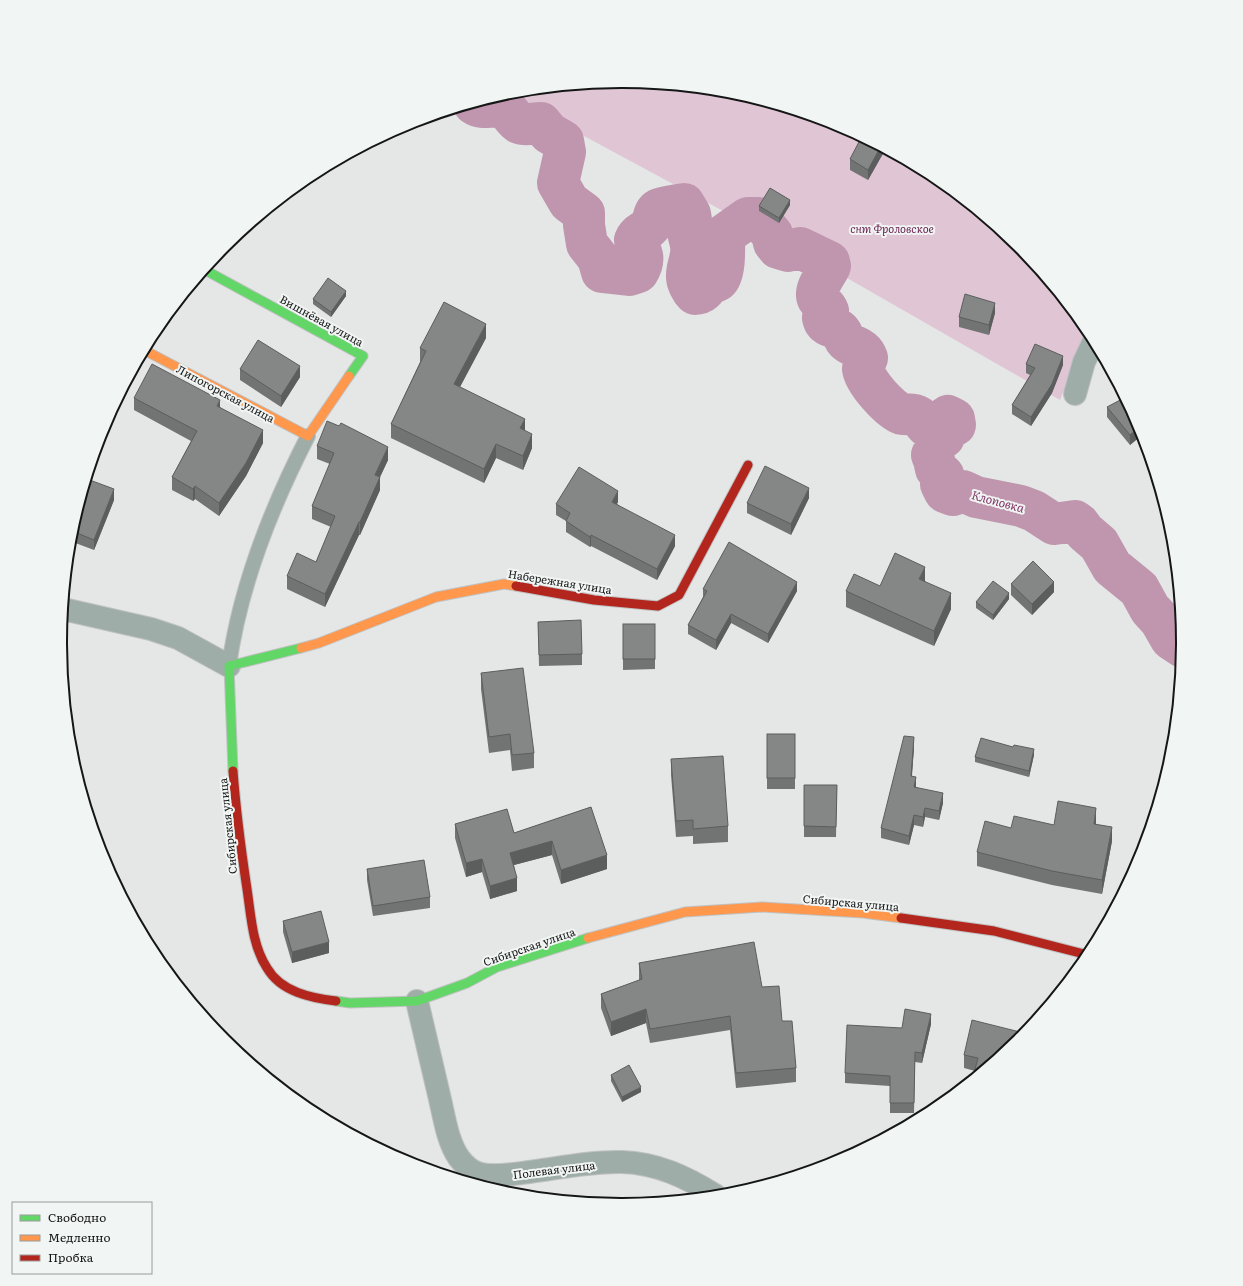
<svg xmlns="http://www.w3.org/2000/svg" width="1243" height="1286" font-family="Literata,serif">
	<rect width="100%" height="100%" fill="#e4e7e6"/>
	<!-- green -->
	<polygon fill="#e0c5d5" points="622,82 731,92 837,124 934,176 1019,246 1088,330 1060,400 840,274 545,115 499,96 512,92"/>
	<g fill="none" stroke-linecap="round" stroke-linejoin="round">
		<!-- river -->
		<path stroke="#c096af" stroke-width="42" d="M474 104C483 110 491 105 501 107 510 109 512 119 519 123 526 126 534 123 541 123L549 133 563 141 565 152 558 183 569 202 584 213V225L587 244 598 258 602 272 629 275 638 272C646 259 642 252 635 240 638 232 646 232 651 225 654 220 653 212 659 209 661 208 682 204 684 204L690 214 691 220C684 227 690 237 691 246 693 257 686 267 687 277 687 282 691 290 695 294 702 294 706 290 708 283 711 282 714 282 717 281 726 276 724 243 724 235L748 218H758L772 234 774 243 778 248 788 251 800 248 829 262 830 266C827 273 813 290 818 299 821 304 826 305 828 311L823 318C825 328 832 325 839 330 843 333 843 338 846 341 853 348 863 346 867 358 865 362 863 365 863 369 865 382 890 410 902 414 907 415 913 413 919 417 926 422 924 432 939 426L945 418 948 416 954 419 955 425 947 430 944 437 939 439 932 455 934 460 936 469 943 475 941 484 945 492 953 495 963 491 976 497 1021 506 1034 511 1054 524 1075 521 1079 524 1085 532 1099 544 1112 567 1139 589 1150 609 1160 620 1171 639 1183 647"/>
		<defs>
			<path id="lane" d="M229 666C240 585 271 508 308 436"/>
			<g id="street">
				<polyline points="1075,394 1084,362 1094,341"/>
				<polyline points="63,609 151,629 178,638 229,666"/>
				<path d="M417 1001C424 1032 432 1064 439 1095 444 1115 447 1141 459 1158 465 1166 472 1172 481 1174 496 1177 514 1174 529 1172 559 1168 592 1161 622 1162 657 1163 686 1177 715 1195"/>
			</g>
			<g id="fast">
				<polyline points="205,270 363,356 349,376"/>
				<polyline points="233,771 229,666 301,648"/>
				<polyline points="336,1001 350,1003 417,1001 467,983 497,967 588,938"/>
			</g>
			<g id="slow">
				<polyline points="144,350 308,436 349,376"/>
				<polyline points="301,648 319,643 436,597 504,584 516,586"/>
				<polyline points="588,938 685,912 762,907 863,913 901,918"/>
			</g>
			<g id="jam">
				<polyline points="516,586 594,600 658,606 679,595 748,465"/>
				<path d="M233 771C236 810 241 849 247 889 251 915 252 945 267 968 281 992 311 998 336 1001"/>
				<polyline points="901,918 994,931 1088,955"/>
			</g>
		</defs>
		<!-- lane casing -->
		<use href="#lane" stroke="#c0c1c1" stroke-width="16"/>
		<!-- street casing -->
		<use href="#street" stroke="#c0c1c1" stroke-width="24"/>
		<!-- fast casing -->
		<use href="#fast" stroke="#c0c1c1" stroke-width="11"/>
		<!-- slow casing -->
		<use href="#slow" stroke="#c0c1c1" stroke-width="11"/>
		<!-- jam casing -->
		<use href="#jam" stroke="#c0c1c1" stroke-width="11"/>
		<!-- lane -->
		<use href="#lane" stroke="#9eada7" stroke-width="14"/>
		<!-- street -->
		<use href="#street" stroke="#9eada7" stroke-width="22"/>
		<!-- fast -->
		<use href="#fast" stroke="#63d668" stroke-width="9"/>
		<!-- slow -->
		<use href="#slow" stroke="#ff974d" stroke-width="9"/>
		<!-- jam -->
		<use href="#jam" stroke="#b3261e" stroke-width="9"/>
	</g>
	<!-- wall -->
	<g fill="#727473">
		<polygon points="885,150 868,180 850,170 850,159"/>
		<polygon points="790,205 779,223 759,211 759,206"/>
		<polygon points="346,296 331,317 313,304 313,299"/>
		<polygon points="995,313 989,335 959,327 959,317"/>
		<polygon points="486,338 460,387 525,431 532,448 523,470 496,458 484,483 391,438 391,424 420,362 420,348"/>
		<polygon points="1026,364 1063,365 1052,393 1031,426 1012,414 1012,405 1030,375 1026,373"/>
		<polygon points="240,369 300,377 281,407 240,380"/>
		<polygon points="134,398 220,407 263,443 246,476 219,516 195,499 193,501 172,490 172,477 191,441 134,410"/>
		<polygon points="1107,407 1140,428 1142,435 1130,445 1107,417"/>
		<polygon points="317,446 388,460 380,477 380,490 360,535 359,535 325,607 287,589 287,576 316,562 331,527 312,519 312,506 330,464 317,459"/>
		<polygon points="87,479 114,500 94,550 70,541 71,533"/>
		<polygon points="809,498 791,535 747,513 747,503"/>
		<polygon points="618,502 617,504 675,546 657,580 591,546 590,547 566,532 566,521 556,515 556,504"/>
		<polygon points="925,581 951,609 934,646 846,607 846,591 880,586"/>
		<polygon points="1011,584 1054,592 1032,615 1011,595"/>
		<polygon points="703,589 797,591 768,643 731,623 716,650 688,634 688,625 703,597"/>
		<polygon points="1009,599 993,620 976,608 976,602"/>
		<polygon points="538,622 582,654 582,665 539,666"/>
		<polygon points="623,624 655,624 655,669 623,670"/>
		<polygon points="481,673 534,753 534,768 512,771 510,750 489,753 481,689"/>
		<rect x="767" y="734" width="28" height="55"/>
		<polygon points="914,747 912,776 916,787 943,803 939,820 925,817 923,827 914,825 909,845 881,838 881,828"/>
		<polygon points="1034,755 1029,777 975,762 975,757"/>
		<polygon points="671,759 728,826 728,842 693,844 693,836 676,837 671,775"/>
		<polygon points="804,785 837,785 836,837 804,837"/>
		<polygon points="591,807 607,869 561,884 552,855 514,865 517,891 490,899 482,872 466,877 455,838 455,824 514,833"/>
		<polygon points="1096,822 1096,824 1112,841 1102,894 1052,885 977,866 977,852 1011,828 1054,825"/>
		<polygon points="367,869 430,897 430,908 373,916 367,880"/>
		<polygon points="283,921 329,953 292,963 283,932"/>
		<polygon points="639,963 762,987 782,1021 796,1068 796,1082 736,1088 730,1030 650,1043 646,1023 611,1036 601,1008 601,994 639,980"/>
		<polygon points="931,1024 922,1063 915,1062 914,1113 890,1113 890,1086 845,1083 845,1073 902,1028"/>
		<polygon points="1024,1033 975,1071 964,1068 964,1055"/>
		<polygon points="611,1075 641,1092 622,1102 611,1081"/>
	</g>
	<!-- shaded-wall -->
	<g fill="#5c5e5e">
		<polygon points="880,148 885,150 868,180 868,170"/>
		<polygon points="790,200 790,205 779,223 779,218"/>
		<polygon points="346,291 346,296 331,317 331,312"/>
		<polygon points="995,303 995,313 989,335 989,325"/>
		<polygon points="486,324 486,338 454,398 454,384"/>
		<polygon points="1063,356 1063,365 1052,393 1031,426 1031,417"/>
		<polygon points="300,366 300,377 281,407 281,396"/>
		<polygon points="220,400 220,413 217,406"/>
		<polygon points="525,419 525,433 520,428"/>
		<polygon points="1140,427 1142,435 1130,445 1130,435"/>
		<polygon points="263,430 263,443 246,476 219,516 219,503"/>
		<polygon points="532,434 532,448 523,470 523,456"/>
		<polygon points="496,444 496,458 484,483 484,469"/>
		<polygon points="388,447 388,460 380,477 380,490 360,535 360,522 375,475"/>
		<polygon points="195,486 195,499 193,501 193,489"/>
		<polygon points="809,488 809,498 791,535 791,524"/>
		<polygon points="114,489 114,500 94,550 94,540"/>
		<polygon points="618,491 618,502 612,512 612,502"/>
		<polygon points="359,522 359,535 325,607 325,594"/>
		<polygon points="591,535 591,546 590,547 590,537"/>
		<polygon points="675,535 675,546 657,580 657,569"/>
		<polygon points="925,567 925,583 919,579"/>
		<polygon points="797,582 797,591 768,643 768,634"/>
		<polygon points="1054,582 1054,592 1032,615 1032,604"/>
		<polygon points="951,593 951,609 934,646 934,631"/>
		<polygon points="1009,593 1009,599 993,620 993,615"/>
		<polygon points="731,614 731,623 716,650 716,640"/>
		<polygon points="914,737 914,747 911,786 911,776"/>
		<polygon points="1034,749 1034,755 1029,777 1029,771"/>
		<polygon points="916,777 916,787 914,787"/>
		<polygon points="943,793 943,803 939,820 939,811"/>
		<polygon points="925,808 925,817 923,827 923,817"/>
		<polygon points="1096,808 1096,822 1094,838 1094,824"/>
		<polygon points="914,815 914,825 909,845 909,836"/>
		<polygon points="1112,827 1112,841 1102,894 1102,880"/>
		<polygon points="552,841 552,855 510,866 510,853"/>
		<polygon points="607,855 607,869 561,884 561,870"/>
		<polygon points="482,859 482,872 466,877 466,863"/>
		<polygon points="517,878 517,891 490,899 490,886"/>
		<polygon points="329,942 329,953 292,963 292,952"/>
		<polygon points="646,1009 646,1023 611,1036 611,1022"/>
		<polygon points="931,1014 931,1024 922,1063 922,1053"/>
		<polygon points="641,1087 641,1092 622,1102 622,1097"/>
	</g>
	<!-- building -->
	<g fill="#848786" stroke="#5c5e5e">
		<polygon points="861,138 880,148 868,170 850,159"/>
		<polygon points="770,188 790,200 779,218 759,206"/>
		<polygon points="328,278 346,291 331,312 313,299"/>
		<polygon points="965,294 995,303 989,325 959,317"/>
		<polygon points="444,302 486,324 454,384 525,419 520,428 532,434 523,456 496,444 484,469 391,424 426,351 420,348"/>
		<polygon points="258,340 300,366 281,396 240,369"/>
		<polygon points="1035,344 1063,356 1052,384 1031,417 1012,405 1035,368 1026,364"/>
		<polygon points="152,364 220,400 217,406 263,430 246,463 219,503 195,486 193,489 172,477 197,431 134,398"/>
		<polygon points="1124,398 1140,427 1130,435 1107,407"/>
		<polygon points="327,421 339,426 341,423 388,447 375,475 380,477 360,522 359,522 325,594 287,576 297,553 316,562 335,516 312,506 334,453 317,446"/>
		<polygon points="765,466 809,488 791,524 747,503"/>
		<polygon points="579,467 618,491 612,502 675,535 657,569 591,535 590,537 566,521 570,513 556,504"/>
		<polygon points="87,479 114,489 94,540 72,531"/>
		<polygon points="729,542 797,582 768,634 731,614 716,640 688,625 707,591 703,589"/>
		<polygon points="895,553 925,567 919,579 951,593 934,631 846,591 854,574 880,586"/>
		<polygon points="1033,561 1054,582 1032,604 1011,584"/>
		<polygon points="993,581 1009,593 993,615 976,602"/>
		<polygon points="581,620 582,654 539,655 538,622"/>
		<rect x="623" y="624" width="32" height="35"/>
		<polygon points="523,668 534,753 512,755 510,734 489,737 481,673"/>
		<rect x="767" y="734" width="28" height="44"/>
		<polygon points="904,736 914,737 911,776 916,777 914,787 943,793 939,811 925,808 923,817 914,815 909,836 881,828"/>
		<polygon points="981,738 1013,747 1014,745 1034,749 1029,771 975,757"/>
		<polygon points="723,756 728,826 693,829 693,820 676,821 671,759"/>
		<polygon points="804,785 837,785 836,827 804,826"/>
		<polygon points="1058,801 1096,808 1094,824 1112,827 1102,880 1052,871 977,852 985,821 1011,828 1014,816 1054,825"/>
		<polygon points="591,807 607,855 561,870 552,841 510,853 517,878 490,886 482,859 466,863 455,824 507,809 514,833"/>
		<polygon points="424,860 430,897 373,906 367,869"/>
		<polygon points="321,911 329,942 292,952 283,921"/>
		<polygon points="754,942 762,987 779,986 782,1021 792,1021 796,1068 736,1073 730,1016 650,1029 646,1009 611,1022 601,994 642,979 639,963"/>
		<polygon points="905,1009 931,1014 922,1053 915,1052 914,1103 890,1103 890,1076 845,1073 847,1025 902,1028"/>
		<polygon points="972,1020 1024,1033 1018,1040 973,1077 978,1058 964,1055"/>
		<polygon points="629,1065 641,1087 622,1097 611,1075"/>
		<polygon points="916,1116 920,1116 921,1117 915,1120"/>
	</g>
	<g text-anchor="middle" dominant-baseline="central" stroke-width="4" stroke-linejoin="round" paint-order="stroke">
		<!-- park labels -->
		<g font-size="11" font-style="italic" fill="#681e4f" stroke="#f1f5f3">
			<text x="892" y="228">снт Фроловское</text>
		</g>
		<!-- street labels -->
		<g font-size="11" fill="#151616" stroke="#f1f5f3">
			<text transform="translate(322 320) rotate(29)">Вишнёвая улица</text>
			<text transform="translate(226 393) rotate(28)">Липогорская улица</text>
			<text transform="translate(560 581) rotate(9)">Набережная улица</text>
			<text transform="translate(227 826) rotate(-96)">Сибирская улица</text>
			<text transform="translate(851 902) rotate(5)">Сибирская улица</text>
			<text transform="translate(529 946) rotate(-19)">Сибирская улица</text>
			<text transform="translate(554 1169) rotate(-7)">Полевая улица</text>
		</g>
		<!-- water labels -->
		<g font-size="12" font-style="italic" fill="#7e3263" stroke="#f1f5f3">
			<text transform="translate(998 501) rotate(15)">Клоповка</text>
		</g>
	</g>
	<!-- crop -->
	<path d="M0 0H1243V1286H0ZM621 88H622A554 554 0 0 1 1176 642V644A554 554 0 0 1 622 1198H621A554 554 0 0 1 67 644V642A554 554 0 0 1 621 88Z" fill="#f1f5f3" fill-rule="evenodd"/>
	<path fill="none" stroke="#151616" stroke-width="2" d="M621 88H622A554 554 0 0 1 1176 642V644A554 554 0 0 1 622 1198H621A554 554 0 0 1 67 644V642A554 554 0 0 1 621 88Z"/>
	<!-- legend -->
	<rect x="12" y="1202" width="140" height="72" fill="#f1f5f3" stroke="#999c9b"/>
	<rect x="20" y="1215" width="20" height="6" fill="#63d668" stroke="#999c9b"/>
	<text x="48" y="1222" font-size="12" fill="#151616">Свободно</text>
	<rect x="20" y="1235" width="20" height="6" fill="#ff974d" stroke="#999c9b"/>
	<text x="48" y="1242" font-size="12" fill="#151616">Медленно</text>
	<rect x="20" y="1255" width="20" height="6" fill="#b3261e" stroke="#999c9b"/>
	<text x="48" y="1262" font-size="12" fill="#151616">Пробка</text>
</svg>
